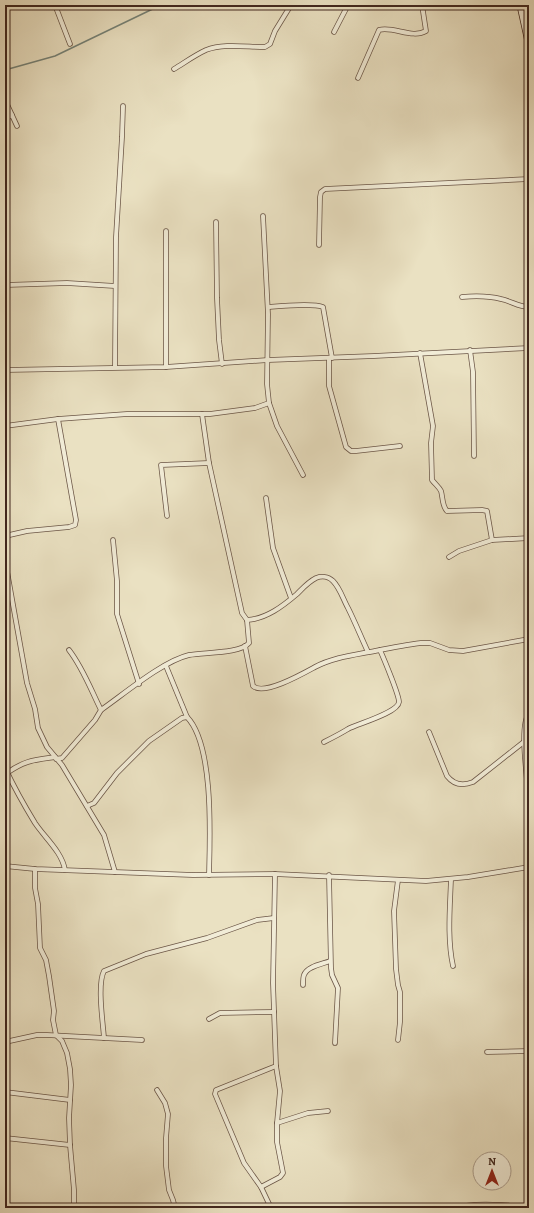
<svg xmlns="http://www.w3.org/2000/svg" width="534" height="1213" font-family="Alegreya,serif">
	<rect width="100%" height="100%" fill="#eae1c2"/>
	<filter id="stains"><feTurbulence type="fractalNoise" baseFrequency=".005" numOctaves="4"/><feColorMatrix values="0 0 0 0 .2 0 0 0 0 .09 0 0 0 0 .02 0 0 0 .5 -.17"/></filter>
	<radialGradient id="worn" r=".72"><stop offset=".6" stop-color="#630" stop-opacity="0"/><stop offset="1" stop-color="#630" stop-opacity=".3"/></radialGradient>
	<g fill="none" stroke-linecap="round" stroke-linejoin="round">
		<!-- stream -->
		<polyline stroke="#758277" stroke-width="1.5" points="5,70 55,56 161,5"/>
		<defs>
			<g id="minor">
				<polyline points="55,5 70,44"/>
				<polyline points="334,32 348,5"/>
				<path d="M174 69C184 63 195 55 206 50 224 43 246 47 265 47L270 44 275 31 291 5"/>
				<path d="M358 78 379 30C394 26 412 39 426 31L422 5"/>
				<polyline points="5,100 17,126"/>
				<polyline points="5,119 12,115"/>
				<polyline points="5,207 7,370"/>
				<polyline points="216,222 217,298 219,340 222,364"/>
				<polyline points="166,231 166,367"/>
				<polyline points="319,245 320,197 321,192 325,189 529,179"/>
				<polyline points="6,285 67,283 115,286"/>
				<path d="M462 297C474 296 489 296 501 299 511 301 519 307 529 307"/>
				<path d="M268 307C281 306 313 303 323 307L332 358"/>
				<polyline points="470,350 473,372 474,456"/>
				<path d="M420 353 433 426 431 443 432 480C435 484 439 487 441 491 443 498 442 506 447 511L482 510 487 511 492 540"/>
				<polyline points="329,358 329,386 346,447 351,451 356,451 400,446"/>
				<polyline points="115,367 116,237 122,137 123,106"/>
				<polyline points="5,370 166,367 268,360 374,356 529,348"/>
				<polyline points="269,403 277,426 303,475"/>
				<polyline points="5,426 58,419 127,414 210,414 255,408 269,403 267,384 268,314 263,216"/>
				<polyline points="266,498 273,548 291,598"/>
				<polyline points="167,516 161,465 209,463"/>
				<polyline points="5,536 27,531 69,527 75,525 76,520 58,419"/>
				<polyline points="113,540 117,581 117,614 139,684"/>
				<polyline points="449,557 459,551 492,540 529,538"/>
				<polyline points="5,560 27,683 35,709 38,728 47,747 62,765 104,835 115,872"/>
				<path d="M247 620C266 619 283 606 297 594 303 588 308 582 316 578 321 576 328 576 333 581 340 588 343 599 348 608 355 622 361 637 368 652"/>
				<path d="M245 646 253 686C264 696 304 673 315 667 334 657 355 655 375 651 390 648 405 645 421 643H430L449 650 463 651 529 639"/>
				<path d="M69 650C83 668 91 690 101 710"/>
				<polyline points="166,666 187,717"/>
				<path d="M529 714C518 725 529 788 529 805"/>
				<path d="M429 732 447 776C454 785 463 786 473 782L525 741"/>
				<path d="M324 742C332 738 340 734 348 729 357 724 398 713 399 702 399 695 384 659 380 650"/>
				<path d="M56 759 62 758 95 720 101 710C124 694 163 661 189 655 203 652 240 654 249 643L247 620 242 613 209 463 202 414"/>
				<path d="M5 768C14 787 24 805 35 823 45 838 62 852 65 870"/>
				<path d="M7 773C25 760 35 760 55 757"/>
				<path d="M87 806 94 803 117 773 149 741 182 718 187 717C214 745 210 836 209 875"/>
				<polyline points="527,815 529,809"/>
				<polyline points="5,866 35,869 193,875 275,874 426,881 468,877 529,867"/>
				<polyline points="35,869 35,888 38,904 40,948 46,960 49,976 54,1011 53,1020 56,1035 62,1041 67,1053 70,1069 71,1085 69,1118 70,1145 74,1190 74,1208"/>
				<polyline points="329,875 331,968 332,975 338,988 335,1043"/>
				<path d="M451 879C450 907 447 938 453 966"/>
				<path d="M303 985C303 982 303 977 304 975 307 966 323 964 330 961"/>
				<polyline points="209,1019 220,1013 274,1012"/>
				<path d="M104 1038C103 1023 97 984 104 971L146 954 207 938 257 920 274 918"/>
				<polyline points="398,1040 400,1022 400,992 398,985 396,969 394,911 398,880"/>
				<polyline points="5,1042 37,1035 47,1035 142,1040"/>
				<polyline points="487,1052 529,1051"/>
				<polyline points="157,1090 165,1103 168,1114 166,1138 166,1166 169,1190 173,1200 175,1208"/>
				<polyline points="5,1092 70,1100"/>
				<polyline points="277,1123 308,1113 328,1111"/>
				<polyline points="5,1138 70,1145"/>
				<polyline points="261,1187 280,1177 283,1173 277,1142 277,1123 280,1091 276,1066 273,983 275,874"/>
				<polyline points="271,1208 261,1187 244,1163 215,1094 216,1090 276,1066"/>
				<path d="M457 1208C473 1202 512 1205 529 1208"/>
			</g>
			<g id="secondary">
				<polyline points="520,5 529,46"/>
				<polyline points="527,5 529,17"/>
			</g>
		</defs>
		<!-- minor casing -->
		<use href="#minor" stroke="#6b5647" stroke-width="5.5"/>
		<!-- secondary casing -->
		<use href="#secondary" stroke="#41271e" stroke-width="7"/>
		<!-- minor -->
		<use href="#minor" stroke="#f1ecd7" stroke-width="4"/>
		<!-- secondary -->
		<use href="#secondary" stroke="#f1ecd7" stroke-width="5.5"/>
	</g>
	<!-- margin -->
	<rect width="534" height="1213" fill="none" stroke="#eae1c2" stroke-width="20"/>
	<rect x="6" y="6" width="522" height="1201" fill="none" stroke="#41271e" stroke-width="2"/>
	<rect x="10" y="10" width="514" height="1193" fill="none" stroke="#41271e"/>
	<!-- north arrow -->
	<g transform="translate(492 1171)"><circle r="19" fill="#f1ecd7" stroke="#ab9d8d"/>
	<path d="M0-3L7 15L0 10L-7 15Z" fill="#8f2418"/>
	<text y="-6" font-size="11" font-weight="bold" text-anchor="middle" fill="#41271e">N</text>
	</g>
	<rect width="100%" height="100%" filter="url(#stains)"/>
	<rect width="100%" height="100%" fill="url(#worn)"/>
</svg>
